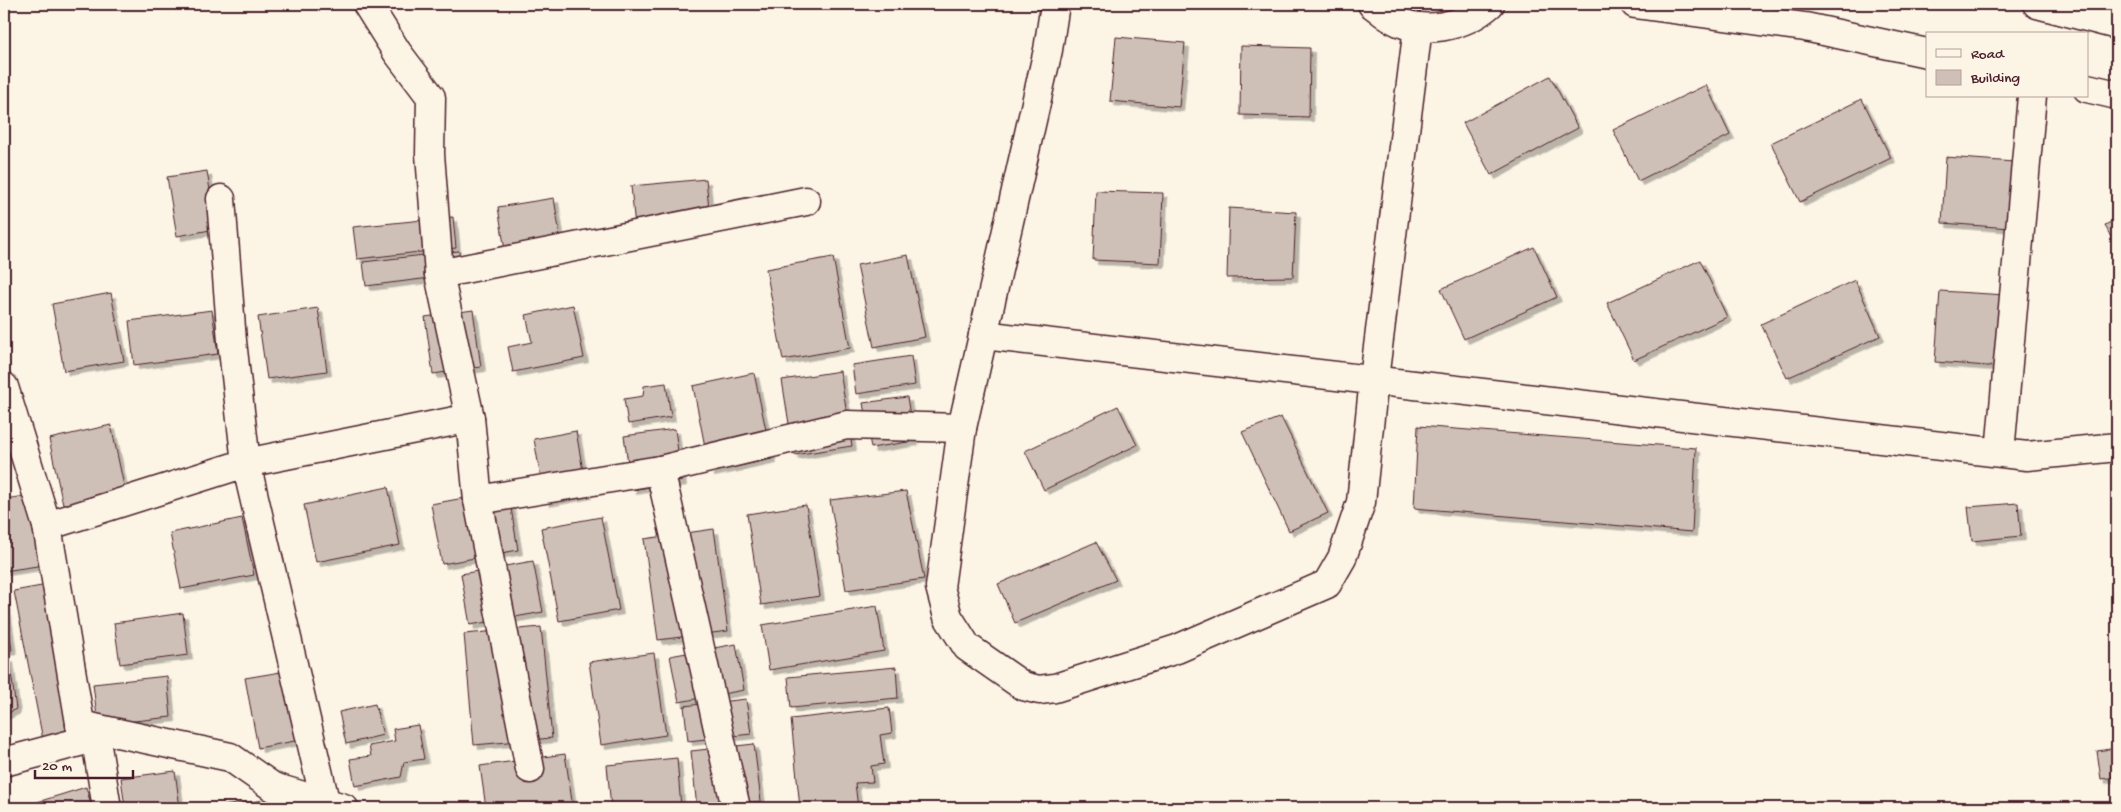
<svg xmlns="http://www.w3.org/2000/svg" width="2121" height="812" font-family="'Gochi Hand',sans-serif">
	<defs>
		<filter id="shadow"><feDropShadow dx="4.5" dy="4.5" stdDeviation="0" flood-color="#0004"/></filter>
	</defs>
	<rect width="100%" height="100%" fill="#fcf5e5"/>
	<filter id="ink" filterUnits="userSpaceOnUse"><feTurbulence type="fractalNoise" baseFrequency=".02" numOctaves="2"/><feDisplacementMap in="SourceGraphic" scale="10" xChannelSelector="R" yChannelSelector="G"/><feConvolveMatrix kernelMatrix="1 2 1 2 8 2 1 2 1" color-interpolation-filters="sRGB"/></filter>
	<g filter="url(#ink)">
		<!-- building -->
		<g fill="#cfc0b7" stroke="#4a1f2b" filter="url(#shadow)">
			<polygon points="1116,37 1185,43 1179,107 1110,101"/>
			<polygon points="1241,46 1310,48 1309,117 1240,115"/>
			<polygon points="1550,76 1578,128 1491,175 1463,123"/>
			<polygon points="1706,85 1730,135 1638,181 1613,130"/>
			<polygon points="1862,99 1891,158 1800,202 1771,143"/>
			<polygon points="1946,157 2014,162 2010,228 1942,223"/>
			<polygon points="207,171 216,229 177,236 167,177"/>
			<polygon points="706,179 710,219 635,227 631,186"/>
			<polygon points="1096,191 1163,193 1160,263 1093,260"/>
			<polygon points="554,198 563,254 507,263 498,207"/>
			<polygon points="1229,208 1296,212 1293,277 1227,278"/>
			<polygon points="453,217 456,248 357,259 353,227"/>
			<polygon points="2117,219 2117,250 2105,225"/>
			<polygon points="1534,247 1557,297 1464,339 1441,289"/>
			<polygon points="459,251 462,274 366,286 363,262"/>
			<polygon points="908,255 925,337 874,347 857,265"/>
			<polygon points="833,257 850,348 783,360 766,269"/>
			<polygon points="1700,260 1727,317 1634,360 1607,303"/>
			<polygon points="1855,280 1880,336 1787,378 1761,324"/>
			<polygon points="1940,291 2006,295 2001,367 1935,362"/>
			<polygon points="111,293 124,361 64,371 52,304"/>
			<polygon points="573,305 584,358 513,372 508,347 532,342 526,315"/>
			<polygon points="318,308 327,371 267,379 258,317"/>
			<polygon points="212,310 218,354 134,365 129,321"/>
			<polygon points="473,310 481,367 433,374 425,317"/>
			<polygon points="911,356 915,385 856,394 852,365"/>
			<polygon points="840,371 852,446 794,455 782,380"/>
			<polygon points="754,373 772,459 710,472 693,386"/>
			<polygon points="666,383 671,417 628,424 624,399 643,396 644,386"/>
			<polygon points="907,397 914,441 871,448 863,403"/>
			<polygon points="1118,406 1137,445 1044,490 1025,451"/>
			<polygon points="1281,417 1328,513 1289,531 1242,432"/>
			<polygon points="111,425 125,491 63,505 49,439"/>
			<polygon points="1418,426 1696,448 1692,532 1414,508"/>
			<polygon points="675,429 682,481 632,490 624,436"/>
			<polygon points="576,431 587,494 545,502 534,439"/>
			<polygon points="388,487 400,545 316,562 304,505"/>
			<polygon points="508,490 518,550 442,564 431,504"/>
			<polygon points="906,491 924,579 846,590 830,500"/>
			<polygon points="34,495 44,565 4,571 4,499"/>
			<polygon points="2018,503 2021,536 1972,541 1968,507"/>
			<polygon points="806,505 820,596 761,605 747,514"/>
			<polygon points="601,517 619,610 559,621 541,528"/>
			<polygon points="242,518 254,575 181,589 170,533"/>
			<polygon points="714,529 728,631 658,640 644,539"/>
			<polygon points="1096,542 1116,580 1015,623 998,584"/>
			<polygon points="533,561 543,612 470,625 461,574"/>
			<polygon points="47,585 76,734 43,740 14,591"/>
			<polygon points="4,592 12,650 4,651"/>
			<polygon points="877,606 884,651 769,670 762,625"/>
			<polygon points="183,613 188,655 120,664 114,623"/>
			<polygon points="541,627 552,738 474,745 464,634"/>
			<polygon points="736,644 744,690 679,702 670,656"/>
			<polygon points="654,653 666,735 601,745 589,662"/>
			<polygon points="9,658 16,709 4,715 4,659"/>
			<polygon points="896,667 898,698 791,708 788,677"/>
			<polygon points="287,671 300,740 258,748 245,678"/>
			<polygon points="167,676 171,717 98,725 93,684"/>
			<polygon points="746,699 751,734 688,741 684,706"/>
			<polygon points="375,704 383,735 346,744 339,712"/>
			<polygon points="889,708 892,733 880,735 884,764 871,766 873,782 855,783 858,808 800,808 791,719"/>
			<polygon points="418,725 424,759 404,762 401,777 355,786 350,759 371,756 369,746 395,741 393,729"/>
			<polygon points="754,744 761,801 697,808 691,751"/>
			<polygon points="2117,748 2117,777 2101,779 2097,751"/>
			<polygon points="565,754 573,808 486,808 480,766"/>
			<polygon points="677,758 681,808 611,808 607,765"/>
			<polygon points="175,771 180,808 125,808 121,778"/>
			<polygon points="86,787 92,808 18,808"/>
			<polygon points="273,799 274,808 207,808"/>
		</g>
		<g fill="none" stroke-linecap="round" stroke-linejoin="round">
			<defs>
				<g id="minor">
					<polyline points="367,4 397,52 431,97 430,154 439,274"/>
					<polyline points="1055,4 1048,50 962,428 940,587 948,617 967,647 1023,686 1039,690 1055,688 1177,649 1327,584 1342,558 1361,502 1374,379 1418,27"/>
					<path d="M1372 4C1378 8 1384 14 1391 18 1422 36 1464 27 1490 4"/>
					<polyline points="1635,4 1805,27 1927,53"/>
					<polyline points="2037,4 2117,25"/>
					<polyline points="2087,88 2117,95"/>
					<polyline points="221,199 232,341 246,463 325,801"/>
					<polyline points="983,335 2027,456 2117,447"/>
					<polyline points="4,387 47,526 83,741 4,762"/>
					<polyline points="2000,452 2032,96"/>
					<polyline points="660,470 736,808"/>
					<polyline points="478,500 660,470 847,425 962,428"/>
					<polyline points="47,526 246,463 470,418"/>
					<polyline points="80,725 230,757 273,787 344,808"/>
					<polyline points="94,728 107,808"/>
					<polyline points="530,769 478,500 470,418 439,274 806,201"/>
				</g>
			</defs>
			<!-- minor casing -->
			<use href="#minor" stroke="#4a1f2b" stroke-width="31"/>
			<!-- minor -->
			<use href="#minor" stroke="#fcf5e5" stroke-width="28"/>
		</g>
	</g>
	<!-- margin -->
	<rect width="2121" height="812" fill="none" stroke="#fcf5e5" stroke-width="20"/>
	<rect x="10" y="10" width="2101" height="792" fill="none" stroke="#4a1f2b" stroke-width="2" filter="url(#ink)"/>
	<!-- legend -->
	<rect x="1926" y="32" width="162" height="65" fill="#fcf5e5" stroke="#b59f9b"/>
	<rect x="1936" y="49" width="25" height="8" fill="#fcf5e5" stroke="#b59f9b"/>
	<text x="1971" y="58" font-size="15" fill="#4a1f2b">Road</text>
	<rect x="1936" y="70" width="25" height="15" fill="#cfc0b7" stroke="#b59f9b"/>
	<text x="1971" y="82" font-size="15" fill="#4a1f2b">Building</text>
	<!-- scale -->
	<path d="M35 770v8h98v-8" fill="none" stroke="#4a1f2b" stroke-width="2.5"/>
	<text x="42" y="770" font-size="15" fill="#4a1f2b" stroke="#fcf5e5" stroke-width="4" paint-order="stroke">20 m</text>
</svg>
